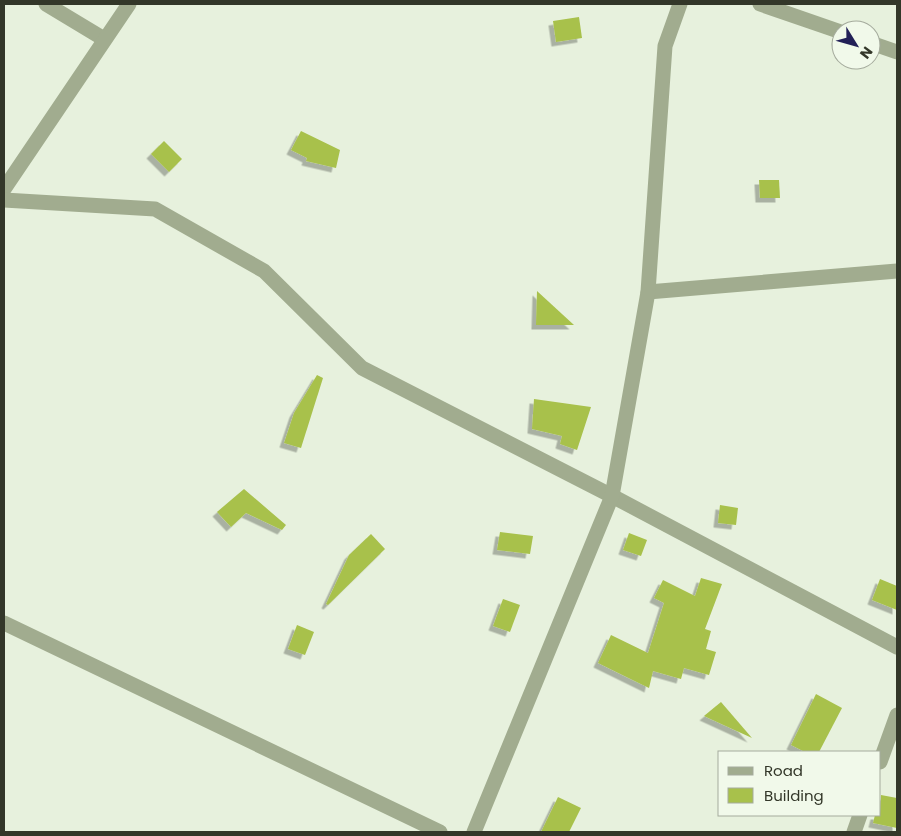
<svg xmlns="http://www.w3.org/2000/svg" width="901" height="836" font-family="Poppins,sans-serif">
	<defs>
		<filter id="shadow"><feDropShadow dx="-4.5" dy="4.5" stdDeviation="0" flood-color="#0004"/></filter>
	</defs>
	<rect width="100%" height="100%" fill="#e7f1dd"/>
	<!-- building -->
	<g fill="#a8c14b" filter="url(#shadow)">
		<polygon points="579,17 582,38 556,42 553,21"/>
		<polygon points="301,131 340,150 336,168 306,161 307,158 291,150"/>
		<polygon points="164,141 182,159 169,172 151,154"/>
		<polygon points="759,180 779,180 780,198 760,198"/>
		<polygon points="537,291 574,325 536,325"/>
		<polygon points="317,375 323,378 301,448 284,443 294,413"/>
		<polygon points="534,399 591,407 577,450 560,444 562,436 532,429"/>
		<polygon points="244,489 286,525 282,530 246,513 231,527 217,512"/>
		<polygon points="720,505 738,508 736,525 718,523"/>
		<polygon points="500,532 533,536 530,554 497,550"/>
		<polygon points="629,533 647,540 641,556 623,550"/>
		<polygon points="371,534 385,549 328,605 326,604 349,555"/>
		<polygon points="701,578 722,584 705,629 711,631 706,649 716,652 709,675 684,668 681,679 653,671 649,688 598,663 611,635 648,653 664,603 654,598 663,580 695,596"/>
		<polygon points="880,579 897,586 897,610 872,600"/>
		<polygon points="503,599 520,605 510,632 493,626"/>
		<polygon points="297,625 314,632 305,655 288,649"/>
		<polygon points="816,694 842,708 819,752 805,752 791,745"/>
		<polygon points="721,702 752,738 704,716"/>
		<polygon points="881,795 897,798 897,828 873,823 875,815 880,815"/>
		<polygon points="558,797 581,808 569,832 541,832"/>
	</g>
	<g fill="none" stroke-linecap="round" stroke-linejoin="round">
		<!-- street -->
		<g stroke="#a1ac8f" stroke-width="15">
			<polyline points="46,4 104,39"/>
			<polyline points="760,4 841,32"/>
			<polyline points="871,43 897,52"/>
			<polyline points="4,189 129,4"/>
			<polyline points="4,200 155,209 264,271 362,368 612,496 897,647"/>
			<polyline points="648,292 897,271"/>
			<polyline points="4,623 440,832"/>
			<polyline points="880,762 897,715"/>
			<polyline points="474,832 612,496 648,292 665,46 680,4"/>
			<polyline points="854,832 860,815"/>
		</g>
	</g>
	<!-- border -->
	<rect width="901" height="836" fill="none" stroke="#333729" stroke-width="10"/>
	<!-- legend -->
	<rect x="718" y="751" width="162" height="65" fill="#f1f9ea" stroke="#a5ab9d"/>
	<rect x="728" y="767" width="25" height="8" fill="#a1ac8f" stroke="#a5ab9d"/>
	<text x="764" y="776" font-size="15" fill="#333729">Road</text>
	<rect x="728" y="788" width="25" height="15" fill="#a8c14b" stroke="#a5ab9d"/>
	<text x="764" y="801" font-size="15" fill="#333729">Building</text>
	<!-- north arrow -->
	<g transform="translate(856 45) rotate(127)"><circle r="24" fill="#f1f9ea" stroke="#a5ab9d"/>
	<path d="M0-4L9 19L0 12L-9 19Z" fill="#222057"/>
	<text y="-8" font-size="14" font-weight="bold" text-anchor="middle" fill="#333729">N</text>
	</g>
</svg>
